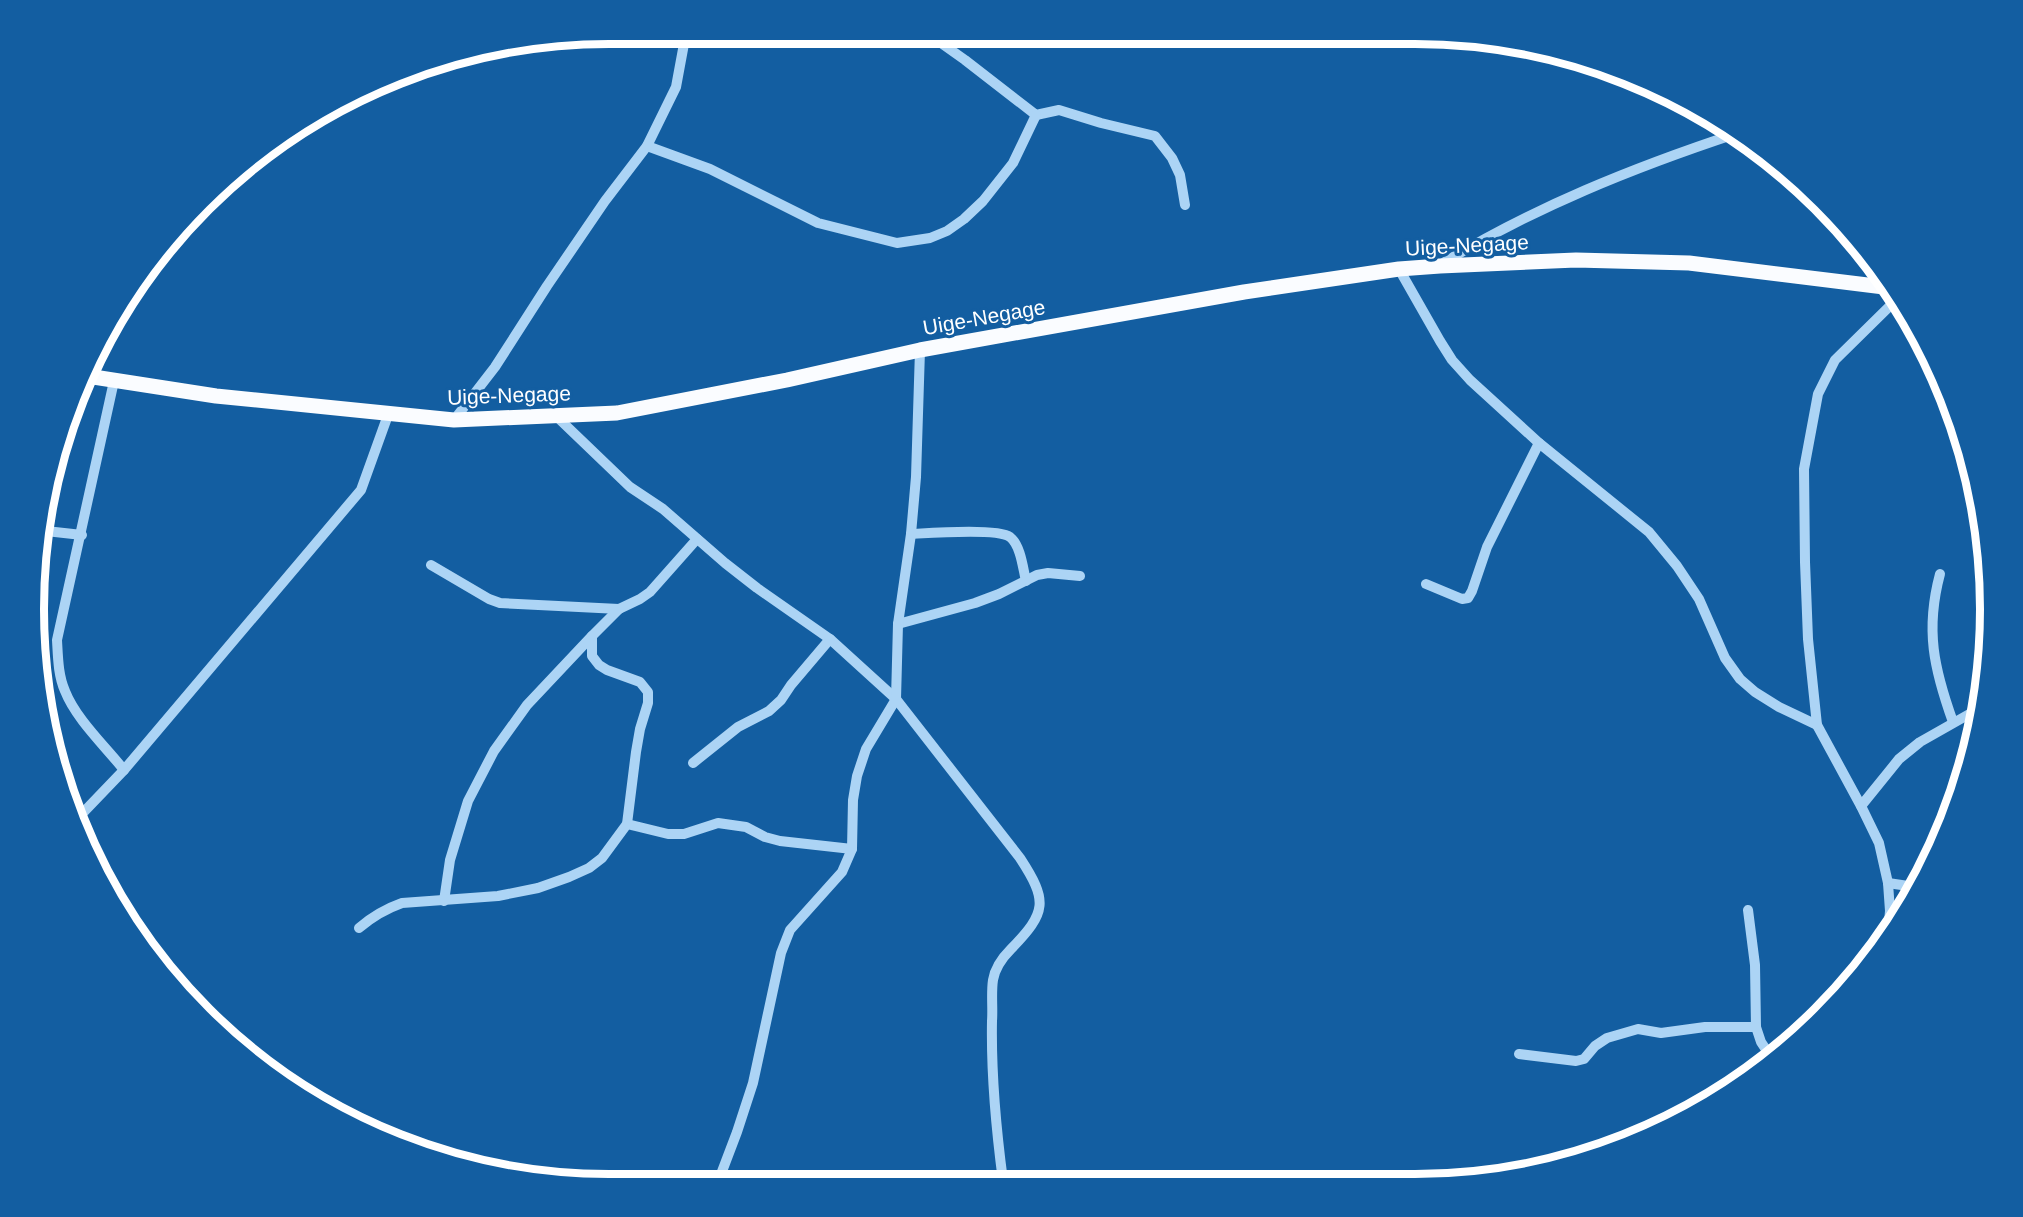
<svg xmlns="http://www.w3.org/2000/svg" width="2023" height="1217" font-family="Helvetica,sans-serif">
	<rect width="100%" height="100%" fill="#135ea1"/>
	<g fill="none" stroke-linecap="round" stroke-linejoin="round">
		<!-- minor -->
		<g stroke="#acd4f5" stroke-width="10">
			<polyline points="927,33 965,60 1036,115 1059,110 1101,123 1155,136 1172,158 1180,175 1185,205"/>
			<polyline points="647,146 710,169 818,223 897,243 930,238 947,231 964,219 983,201 1013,163 1036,115"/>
			<path d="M1440 265C1532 208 1635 167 1738 133"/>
			<polyline points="1399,269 1440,341 1452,360 1470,380 1539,443 1649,532 1677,566 1699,599 1725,658 1740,679 1755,692 1779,707 1817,725"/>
			<path d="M114 381 57 640C58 657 58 675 65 691 76 719 105 746 124 770"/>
			<path d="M555 415 630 487 663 509 725 563 757 588 830 639 896 699 1020 858C1048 901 1047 912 1011 949 1003 957 995 968 993 980 991 993 993 1008 992 1021 991 1075 996 1128 1003 1181"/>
			<polyline points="454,420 495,367 547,286 605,201 647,146 676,87 686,33"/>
			<polyline points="46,531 82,535"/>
			<path d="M911 534C930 533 998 528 1010 537 1021 546 1023 569 1026 581"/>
			<polyline points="431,565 489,599 500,603 619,609"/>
			<path d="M1940 574C1925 630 1934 669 1953 722"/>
			<polyline points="1426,584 1462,599 1468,598 1472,591 1487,547 1539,443"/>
			<polyline points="898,624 975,603 999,594 1037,575 1048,573 1080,576"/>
			<polyline points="693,763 738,727 769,711 781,700 791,685 830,639"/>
			<polyline points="1861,806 1899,759 1920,742 1980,708"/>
			<polyline points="77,819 124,770 361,490 388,415"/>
			<polyline points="627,824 668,834 684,834 718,823 746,827 765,837 780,841 852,849"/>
			<polyline points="1888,883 1915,887"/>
			<polyline points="444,901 450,860 468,801 494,751 527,705 592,636 619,609 640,599 650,592 697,539"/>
			<polyline points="1748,910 1755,965 1756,1027 1761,1042 1771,1057"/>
			<path d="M359 928C373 916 385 909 402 903L498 896 538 888 569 877 589 868 602 858 627 824 636 752 640 729 648 703V692L640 682 607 670 599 665 592 656V636"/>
			<polyline points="1888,934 1890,911 1888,883 1879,843 1861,806 1817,725 1808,639 1805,562 1804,469 1818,394 1835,360 1898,298"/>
			<polyline points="1519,1054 1576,1061 1584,1059 1595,1046 1607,1038 1638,1029 1661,1033 1705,1027 1756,1027"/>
			<polyline points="718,1182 737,1132 753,1083 781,953 790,930 842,872 852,849 853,800 857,776 866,749 896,699 898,624 911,534 916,477 920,350"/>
		</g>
		<!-- major -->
		<polyline stroke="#fafcff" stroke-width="15" points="87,376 216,396 454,420 617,413 787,380 920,350 1244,292 1399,269 1440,266 1576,260 1689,263 1892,288"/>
	</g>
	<g text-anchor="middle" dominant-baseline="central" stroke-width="6" stroke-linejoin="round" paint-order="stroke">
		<!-- street labels -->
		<g font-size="21" fill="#fff" stroke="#135ea1">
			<text transform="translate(1467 245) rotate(-3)">Uige-Negage</text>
			<text transform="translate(984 317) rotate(-10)">Uige-Negage</text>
			<text transform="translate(509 395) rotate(-2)">Uige-Negage</text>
		</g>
	</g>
	<!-- crop -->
	<path d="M0 0H2023V1217H0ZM609 44H1415A565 565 0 0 1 1980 609V609A565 565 0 0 1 1415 1174H609A565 565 0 0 1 44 609V609A565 565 0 0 1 609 44Z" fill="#135ea1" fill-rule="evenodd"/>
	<path fill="none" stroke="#fff" stroke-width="8" d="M609 44H1415A565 565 0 0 1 1980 609V609A565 565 0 0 1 1415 1174H609A565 565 0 0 1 44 609V609A565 565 0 0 1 609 44Z"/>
</svg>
